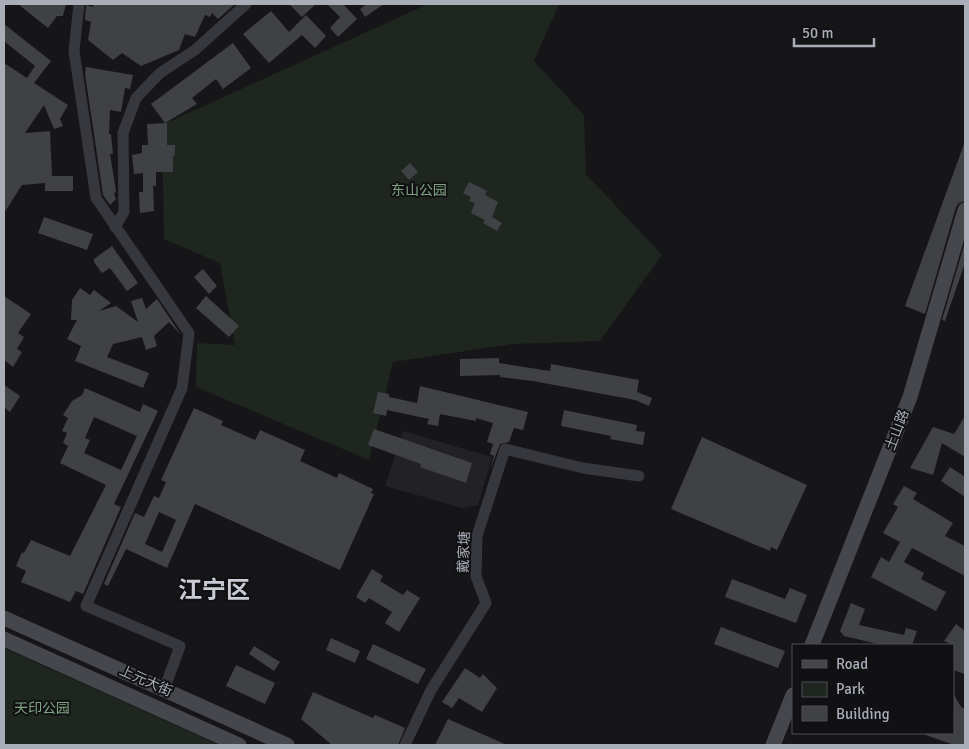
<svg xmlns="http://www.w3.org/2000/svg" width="969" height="749" font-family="Signika,'Noto Sans SC',sans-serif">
	<rect width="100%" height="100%" fill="#161618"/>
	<!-- built -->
	<polygon fill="#222225" points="403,431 492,457 478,505 462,508 385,486"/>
	<!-- green -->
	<g fill="#1e261f">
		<polygon points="428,4 559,4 534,61 584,115 586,174 662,255 600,341 511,344 393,362 369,460 196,387 197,343 235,345 220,263 164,239 162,125"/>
		<polygon points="4,648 219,745 4,745"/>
	</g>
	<!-- building -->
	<g fill="#404145" fill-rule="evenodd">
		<polygon points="18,4 66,4 63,16 57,16 48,28"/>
		<polygon points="93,4 235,4 218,19 212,13 210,17 205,15 195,37 185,34 179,50 141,66 122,53 113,60 88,40 91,22 85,20 86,5 93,7"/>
		<polygon points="289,4 316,4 302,17"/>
		<polygon points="327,4 343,4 357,19 338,37 330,28 340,17"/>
		<polygon points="367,4 384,4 365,17 360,9"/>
		<polygon points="271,11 289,32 306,15 326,36 315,48 302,35 269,63 243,34"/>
		<polygon points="4,24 51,61 34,83 68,105 60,119 63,126 54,129 44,105 25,133 50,131 52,176 73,176 73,191 45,191 45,183 22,185 4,213 4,63 27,78 35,66 4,41"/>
		<polygon points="233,43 251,68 223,89 216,79 192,98 197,104 165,123 151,104"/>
		<polygon points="86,67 133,75 130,89 125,88 121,112 110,110 109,134 111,134 113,154 110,154 116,191 114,194 116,199 110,205 103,195 85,74"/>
		<polygon points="167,123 167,145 175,145 175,155 173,156 173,172 156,172 156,186 153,186 154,211 140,213 139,192 143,192 143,173 134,174 132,155 142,153 142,145 148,145 147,124"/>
		<polygon points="964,144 965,201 959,203 956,207 925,314 905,306"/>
		<polygon points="410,163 418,172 409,180 401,171"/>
		<polygon points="469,182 487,191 485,195 498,202 492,217 502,223 497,231 483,223 485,220 471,213 475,203 469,201 471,197 463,193"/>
		<polygon points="44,217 93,234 87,250 38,233"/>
		<polygon points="965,242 965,263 945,321 942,320"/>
		<polygon points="112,246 138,283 127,291 110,268 102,273 94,262 94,259"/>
		<polygon points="203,269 217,286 209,294 194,277"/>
		<polygon points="80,288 90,295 94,290 111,303 99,311 116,306 138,322 131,301 142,298 146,309 157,299 181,335 169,322 154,336 157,346 146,350 142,337 113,344 107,357 149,373 143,388 75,361 81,346 67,339 77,320 71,320 72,300"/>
		<polygon points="4,296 31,314 18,333 24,337 17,349 22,352 13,367 4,360"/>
		<polygon points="206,296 239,326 229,337 196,308"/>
		<polygon points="499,358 499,363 550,371 551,364 639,380 637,392 652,398 649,406 635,400 533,381 500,377 500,375 460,376 460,359"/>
		<polygon points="4,385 20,396 10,412 4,407"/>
		<polygon points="420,386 528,412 523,430 514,428 509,442 500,444 490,470 494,456 490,454 493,444 487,442 493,423 476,418 476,421 440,414 438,426 427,424 429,419 387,410 386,416 373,413 378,392 389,394 389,397 417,403"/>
		<path d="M85 388 140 412 143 404 158 411 114 504 121 507 83 594 76 591 70 602 21 582 26 571 16 566 22 552 24 553 31 540 70 556 106 485 60 463 68 446 63 443 67 433 62 431 68 418 63 415 72 401 82 395ZM94 417 137 436 121 470 84 453 90 440 85 438Z"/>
		<path d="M194 408 223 421 221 425 255 440 260 430 305 450 300 461 337 478 339 473 373 489 371 493 374 494 340 570 195 504 167 568 126 549 108 586 104 584 135 513 144 517 154 496 159 498 166 482 161 480ZM159 512 176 520 162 552 145 544Z"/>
		<polygon points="564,410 637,425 636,431 645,432 643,445 610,439 611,436 561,426"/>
		<polygon points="965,416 965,457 942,443 933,475 910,468 933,427 954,434"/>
		<polygon points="374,429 472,463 466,483 420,467 421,464 368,445"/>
		<polygon points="702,437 807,485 777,550 771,547 770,551 671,509"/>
		<polygon points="950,467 965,477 965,497 941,481"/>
		<polygon points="904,486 917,493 913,499 953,523 945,536 965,546 965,576 912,548 904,562 924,573 921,579 946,592 936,611 871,577 881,557 889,562 900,542 883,533 898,507 893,504"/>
		<polygon points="372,569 383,576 380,581 403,595 407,590 420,598 399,632 385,623 392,612 369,598 365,603 356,597"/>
		<polygon points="732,579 785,599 790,588 807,595 796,623 725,597"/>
		<polygon points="851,603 865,609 859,625 904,635 906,628 917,631 912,645 882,645 844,636 840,631"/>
		<polygon points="956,624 965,631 965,674 953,670 953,645 944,641"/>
		<polygon points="721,627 785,651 778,668 714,644"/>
		<polygon points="331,638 360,651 355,663 326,650"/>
		<polygon points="373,644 426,669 418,684 366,659"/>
		<polygon points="254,646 280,662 274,671 249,654"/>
		<polygon points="236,665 275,683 265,704 226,686"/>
		<polygon points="465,668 480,678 483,674 497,688 482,712 459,698 452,708 442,702"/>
		<polygon points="313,692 373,718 375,715 405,728 398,745 332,745 301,719"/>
		<polygon points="953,693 961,707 965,709 965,745 954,745 923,734 953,733"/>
		<polygon points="448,719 507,745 435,745"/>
	</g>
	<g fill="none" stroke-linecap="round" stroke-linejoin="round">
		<!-- street -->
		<g stroke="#37383d" stroke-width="11">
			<polyline points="79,4 74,51 96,198 189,333 182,388 86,606 180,646 164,690"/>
			<polyline points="115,227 124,212 123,133 136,98 160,73 195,50 246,4"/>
			<polyline points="405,745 431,690 486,603 476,576 477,536 505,449 583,468 639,476"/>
		</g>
		<!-- secondary -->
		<g stroke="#45474d" stroke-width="15">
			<polyline points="4,618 287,745"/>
			<polyline points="4,639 239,745"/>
			<polyline points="812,645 910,397 965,210"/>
			<polyline points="773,745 793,695"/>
		</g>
	</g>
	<g text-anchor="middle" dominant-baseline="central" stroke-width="4" stroke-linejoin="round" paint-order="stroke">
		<!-- park labels -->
		<g font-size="14" fill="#7fa381" stroke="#111113">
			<text x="419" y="190">东山公园</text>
			<text x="42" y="708">天印公园</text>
		</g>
		<!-- street labels -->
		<g font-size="14" fill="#a8adb8" stroke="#111113">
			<text transform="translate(897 430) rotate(-69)">土山路</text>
			<text transform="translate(464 552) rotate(-88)">戴家塘</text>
			<text transform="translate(146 681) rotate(24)">上元大街</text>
		</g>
		<!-- town labels -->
		<g font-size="24" font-weight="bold" fill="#c9ccd4" stroke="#111113">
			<text x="214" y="590">江宁区</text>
		</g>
	</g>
	<!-- border -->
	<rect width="969" height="749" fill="none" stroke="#a8adb8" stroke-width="10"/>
	<!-- legend -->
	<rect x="792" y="644" width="162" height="90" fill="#111113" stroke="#4d4f55"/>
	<rect x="802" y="660" width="25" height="8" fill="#45474d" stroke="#4d4f55"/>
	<text x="836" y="669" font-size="15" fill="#a8adb8">Road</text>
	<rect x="802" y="682" width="25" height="15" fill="#1e261f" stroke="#4d4f55"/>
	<text x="836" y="694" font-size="15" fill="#a8adb8">Park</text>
	<rect x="802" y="706" width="25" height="15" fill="#404145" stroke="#4d4f55"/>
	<text x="836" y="719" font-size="15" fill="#a8adb8">Building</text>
	<!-- scale -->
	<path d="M794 38v8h80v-8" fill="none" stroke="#a8adb8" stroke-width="2.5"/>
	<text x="802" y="38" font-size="15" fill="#a8adb8" stroke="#111113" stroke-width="4" paint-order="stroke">50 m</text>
</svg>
